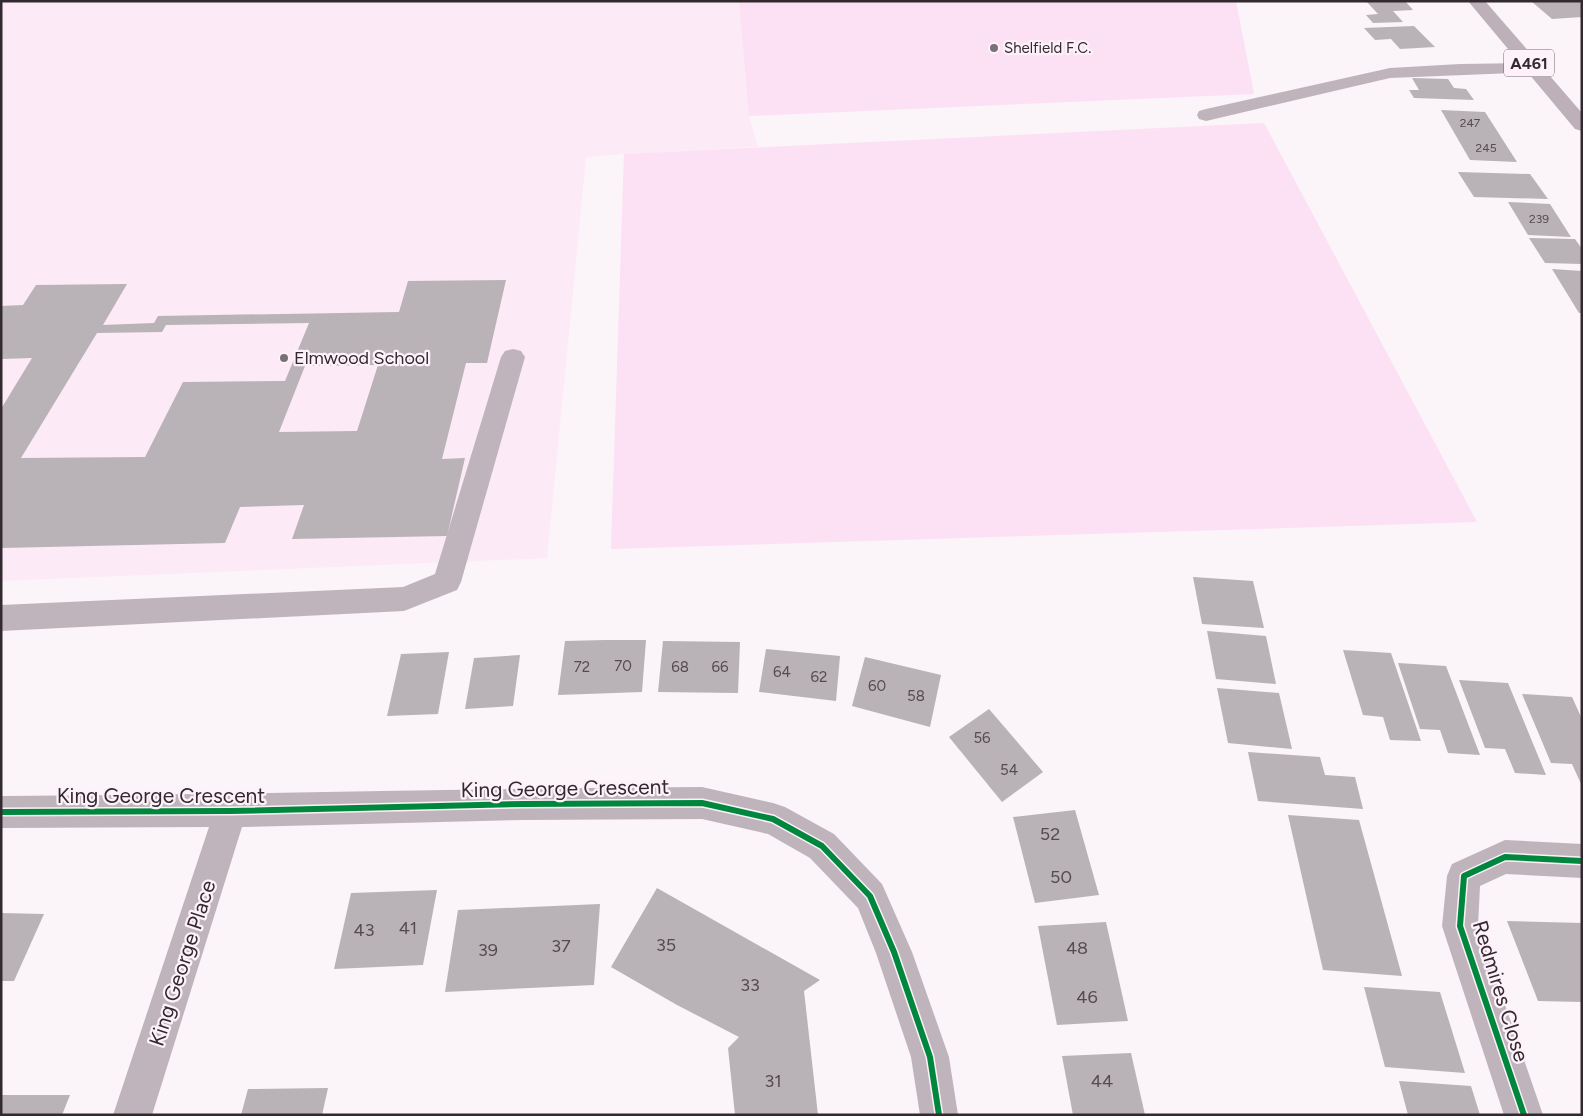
<svg xmlns="http://www.w3.org/2000/svg" width="1583" height="1116" font-family="Figtree,sans-serif">
	<rect width="100%" height="100%" fill="#fbf4f9"/>
	<!-- built -->
	<polygon fill="#fceaf6" points="1,1 739,1 749,116 758,147 624,154 586,157 547,558 1,581"/>
	<!-- green -->
	<g fill="#fce0f4">
		<polygon points="739,1 1236,1 1254,94 749,116"/>
		<polygon points="1264,123 1477,522 611,549 624,154"/>
	</g>
	<!-- building -->
	<g fill="#b9b2b7" fill-rule="evenodd">
		<polygon points="1366,1 1405,1 1413,10 1393,11 1403,22 1373,23 1366,15 1378,14"/>
		<polygon points="1531,1 1582,1 1582,17 1552,19"/>
		<polygon points="1414,26 1435,47 1400,49 1391,39 1375,40 1364,28"/>
		<polygon points="1412,78 1448,79 1454,88 1466,89 1474,100 1414,98 1409,90 1419,90"/>
		<polygon points="1441,110 1485,112 1517,162 1470,160"/>
		<polygon points="1458,172 1530,174 1548,199 1474,197"/>
		<polygon points="1508,202 1550,204 1571,237 1528,235"/>
		<polygon points="1529,238 1575,239 1582,249 1582,264 1545,263"/>
		<polygon points="1552,269 1582,271 1582,313 1579,313"/>
		<path d="M506 280 487 363H466L442 459 465 458 447 536 292 539 304 505 240 507 225 543 1 548V409L32 358 1 359V306L23 305 36 285 127 284 103 325 154 323 158 316 399 312 408 281ZM309 323 285 381 183 382 145 457 21 458 97 333 162 332 166 325ZM378 365 357 431 279 432 305 366Z"/>
		<polygon points="1193,577 1253,581 1264,628 1202,624"/>
		<polygon points="1207,631 1266,636 1276,684 1216,679"/>
		<polygon points="605,640 646,640 642,692 558,695 565,641"/>
		<polygon points="663,641 740,642 738,693 658,692"/>
		<polygon points="766,649 840,656 836,701 759,692"/>
		<polygon points="1343,650 1391,653 1421,741 1390,740 1383,717 1363,715"/>
		<polygon points="449,652 438,714 387,716 401,654"/>
		<polygon points="520,655 513,706 465,709 474,658"/>
		<polygon points="865,657 941,675 930,727 852,706"/>
		<polygon points="1398,663 1446,666 1480,755 1448,753 1440,730 1420,729"/>
		<polygon points="1459,680 1508,683 1546,775 1515,773 1505,749 1485,748"/>
		<polygon points="1217,688 1279,693 1292,749 1228,743"/>
		<polygon points="1522,694 1572,697 1582,719 1582,786 1572,764 1551,763"/>
		<polygon points="989,709 1043,772 1002,802 949,737"/>
		<polygon points="1248,752 1320,757 1325,775 1355,777 1363,809 1258,801"/>
		<polygon points="1075,810 1099,895 1035,903 1013,817"/>
		<polygon points="1288,815 1359,820 1402,976 1323,970"/>
		<polygon points="657,888 820,980 804,991 818,1115 735,1115 728,1048 739,1037 677,1005 611,967"/>
		<polygon points="437,890 423,965 334,969 351,893"/>
		<polygon points="600,904 594,985 445,992 458,910"/>
		<polygon points="1,913 44,914 14,981 1,981"/>
		<polygon points="1507,921 1582,923 1582,1002 1538,1001"/>
		<polygon points="1106,922 1128,1021 1057,1025 1038,926"/>
		<polygon points="1364,987 1440,992 1465,1073 1385,1067"/>
		<polygon points="1131,1053 1145,1115 1073,1115 1062,1056"/>
		<polygon points="1399,1081 1471,1086 1480,1115 1408,1115"/>
		<polygon points="328,1088 322,1115 241,1115 248,1089"/>
		<polygon points="1,1095 70,1095 62,1115 1,1115"/>
	</g>
	<g fill="none" stroke-linecap="round" stroke-linejoin="round">
		<!-- minor -->
		<g fill="#c0b4bc" fill-rule="evenodd">
			<polygon points="1533,63 1539,64 1542,68 1539,72 1390,78 1206,121 1199,119 1197,115 1199,111 1206,109 1390,68 1460,64"/>
			<polygon points="513,349 521,351 525,357 461,582 457,590 404,611 1,631 1,605 403,587 435,574 501,357 505,351"/>
			<path d="M702 787 773 803 785 807 834 834 882 884 912 952 949 1057 958 1115H920L911 1057 876 953 858 908 810 858 768 834 702 819 523 820 242 827 152 1115H113L209 827 1 828V796C235 795 468 788 702 787Z"/>
			<polygon points="1505,840 1582,844 1582,878 1506,874 1480,886 1478,926 1543,1115 1504,1115 1442,926 1447,876 1452,864"/>
		</g>
		<!-- highway -->
		<polygon fill="#bdb0b9" fill-rule="evenodd" points="1468,1 1485,1 1582,113 1582,131 1575,129"/>
		<defs>
			<g id="cycleway">
				<polyline points="1,812 231,811 523,804 702,803 773,819 822,846 870,896 894,952 930,1057 939,1115"/>
				<polyline points="1524,1115 1460,926 1464,876 1505,857 1582,861"/>
			</g>
		</defs>
		<!-- cycleway casing -->
		<use href="#cycleway" stroke="#fef1fa" stroke-width="9"/>
		<!-- cycleway -->
		<use href="#cycleway" stroke="#00873e" stroke-width="6"/>
	</g>
	<!-- markers -->
	<g fill="#787176" stroke="#fef1fa" stroke-width="2">
		<circle cx="994" cy="48" r="5"/>
		<circle cx="284" cy="358" r="5"/>
	</g>
	<g text-anchor="middle" dominant-baseline="central" stroke-width="4.5" stroke-linejoin="round" paint-order="stroke">
		<!-- far-number labels -->
		<g font-size="12" fill="#544c51">
			<text x="1470" y="123">247</text>
			<text x="1486" y="148">245</text>
			<text x="1539" y="219">239</text>
		</g>
		<!-- far-poi labels -->
		<g font-size="15" fill="#322a2f" stroke="#fef1fa" text-anchor="start">
			<text x="1004" y="48">Shelfield F.C.</text>
		</g>
		<!-- number labels -->
		<g font-size="15" fill="#544c51">
			<text x="623" y="666">70</text>
			<text x="582" y="667">72</text>
			<text x="680" y="667">68</text>
			<text x="720" y="667">66</text>
			<text x="782" y="672">64</text>
			<text x="819" y="677">62</text>
			<text x="877" y="686">60</text>
			<text x="916" y="696">58</text>
			<text x="982" y="738">56</text>
			<text x="1009" y="770">54</text>
		</g>
		<!-- shield labels -->
		<rect fill="#fef1fa" stroke="#6f666c" stroke-width="1" x="1504" y="49.5" width="50" height="27" rx="4"/>
		<g font-size="16" font-weight="bold" fill="#322a2f">
			<text x="1529" y="63">A461</text>
		</g>
		<!-- poi labels -->
		<g font-size="18" fill="#322a2f" stroke="#fef1fa" text-anchor="start">
			<text x="294" y="358">Elmwood School</text>
		</g>
		<!-- near-number labels -->
		<g font-size="18" fill="#544c51">
			<text x="1050" y="834">52</text>
			<text x="1061" y="877">50</text>
			<text x="408" y="928">41</text>
			<text x="364" y="930">43</text>
			<text x="666" y="945">35</text>
			<text x="561" y="946">37</text>
			<text x="1077" y="948">48</text>
			<text x="488" y="950">39</text>
			<text x="750" y="985">33</text>
			<text x="1087" y="997">46</text>
			<text x="773" y="1081">31</text>
			<text x="1102" y="1081">44</text>
		</g>
		<!-- near-street labels -->
		<g font-size="21" fill="#322a2f" stroke="#fef1fa">
			<text transform="translate(565 788) rotate(-1)">King George Crescent</text>
			<text x="161" y="795">King George Crescent</text>
			<text transform="translate(182 963) rotate(-72)">King George Place</text>
			<text transform="translate(1501 991) rotate(73)">Redmires Close</text>
		</g>
	</g>
	<!-- border -->
	<rect width="1583" height="1116" fill="none" stroke="#322a2f" stroke-width="5"/>
</svg>
